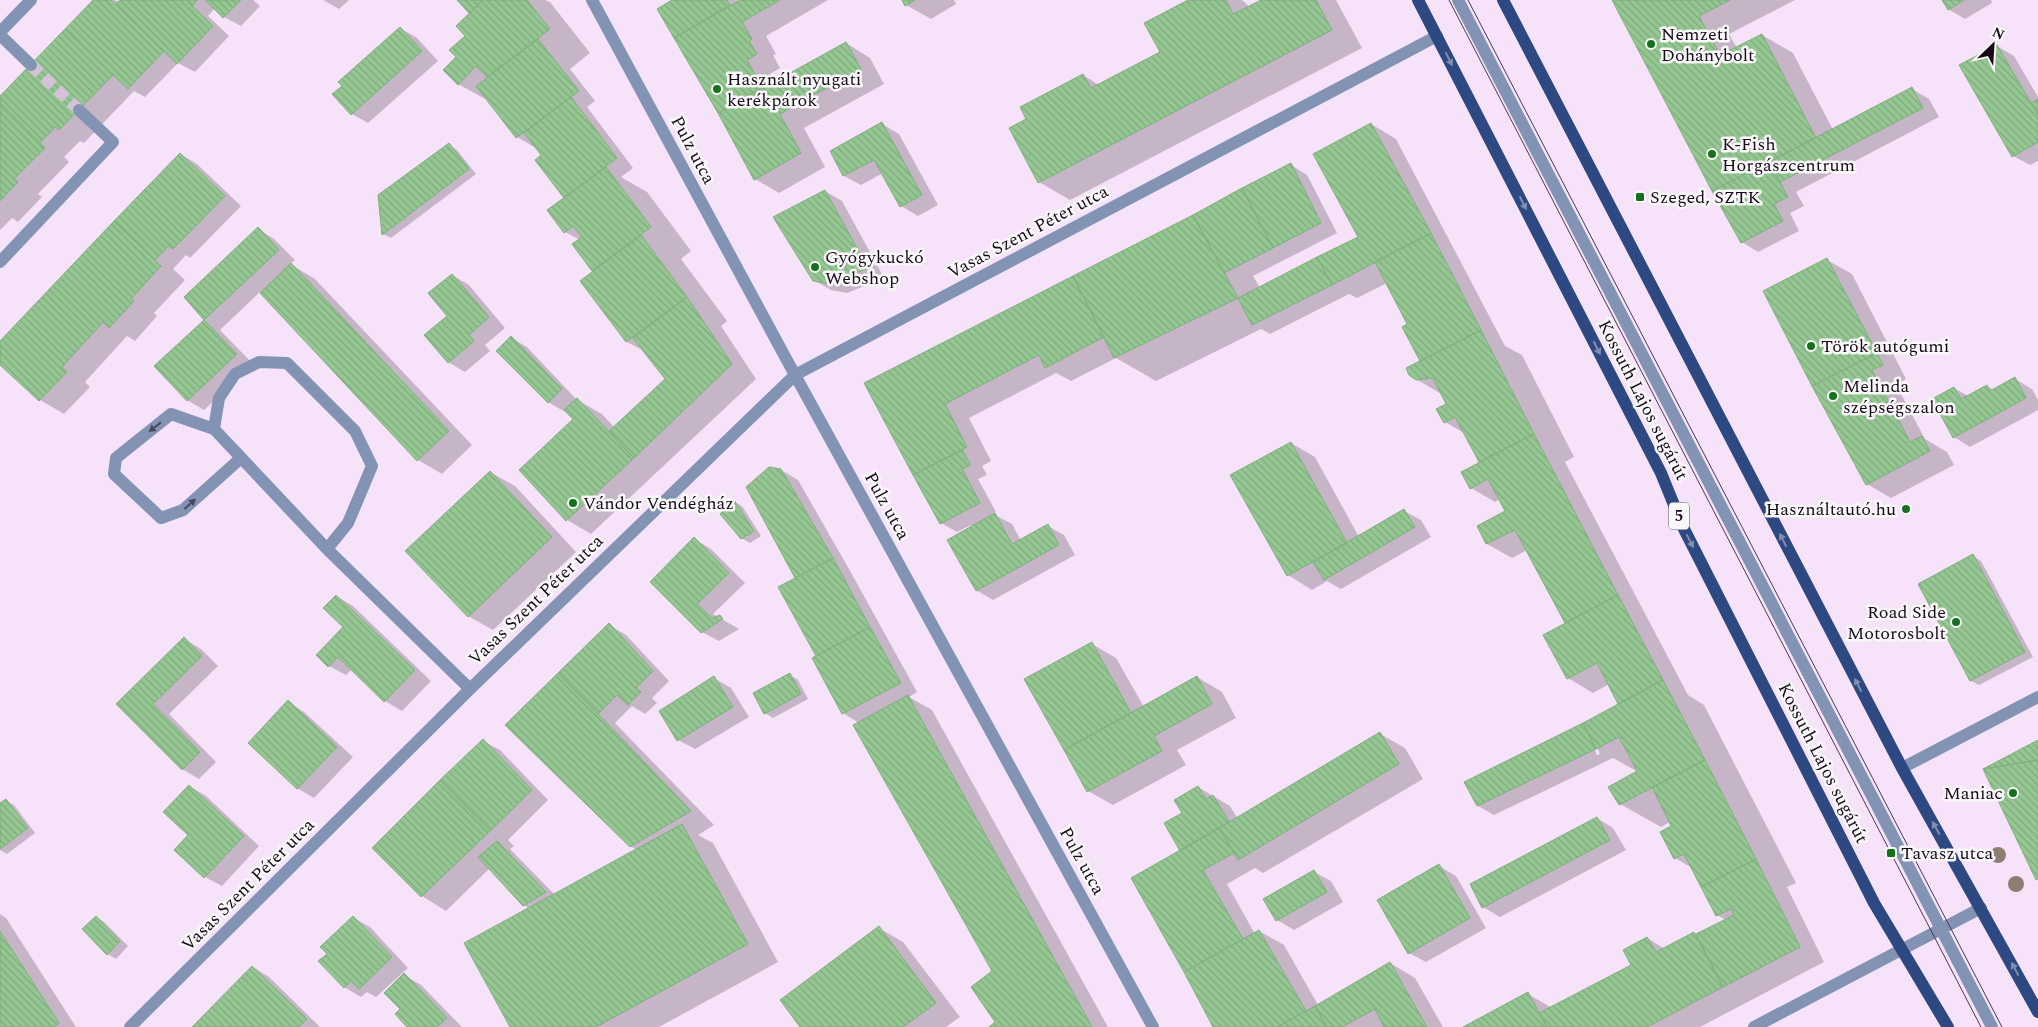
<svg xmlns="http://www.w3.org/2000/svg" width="2038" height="1027" font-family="Spectral,serif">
<defs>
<pattern id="building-back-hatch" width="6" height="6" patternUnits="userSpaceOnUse" patternTransform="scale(1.25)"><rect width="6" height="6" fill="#95c793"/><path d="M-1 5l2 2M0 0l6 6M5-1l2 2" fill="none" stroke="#80a97e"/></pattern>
</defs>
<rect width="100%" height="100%" fill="#f7e3f9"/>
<path fill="#0003" fill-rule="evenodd" d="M95,0H115L119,2L122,0H253L260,6L241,26L224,17L215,8L208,16L229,36L195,72L178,63L145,97L134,91L84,143L80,141L64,157L69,162L38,194L42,197L18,222L12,218L0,230V98L66,30L70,33Z
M323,0H349L339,9Z
M459,0H545L550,2L590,53L570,69L595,101L587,107L633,168L621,177L647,192L691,251L681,259L727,321L721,326L756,379L591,534L567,520L575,420L566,411L565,412L548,402L511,338L527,347L577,400L602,414L615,428L667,379L646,352L627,342L582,281L594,272L574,245L580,240L565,232L567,198L543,155L536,146L534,147L517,137L489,101L458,84V57L467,36L471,13Z
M675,0H737L738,2L742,0H828L766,36L776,54L773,55L780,68L770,74L775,82L846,43L870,58L884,84L804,128L825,167L779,193L755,179L675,37Z
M904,0H954L956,4L931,19L906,5Z
M1191,0H1242L1250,7L1264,0H1336L1362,48L1070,200L1039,182L1011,129L1028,120L1083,75L1099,85L1161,53Z
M1614,0H1795L1729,34L1737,48L1762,35L1793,53L1833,130L1912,89L1929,99L1939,117L1796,192L1804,206L1790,213L1799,231L1758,252L1742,242Z
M1943,0H1991L1992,3L1965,19L1948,9Z
M400,28L417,38L438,61L368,123L352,114Z
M1997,46L2014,56L2038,97V161L2030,165L2013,156Z
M882,124L899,134L938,205L918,216L901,206L883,173L861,185L844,176L831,151Z
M1371,124L1396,139L1505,346L1522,355L1574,457L1565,462L1688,695L1704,705L1796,883L1787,887L1824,962L1700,1027H1466L1528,994L1552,1008L1632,965L1647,938L1665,949L1694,933L1697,935L1726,920L1717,915L1694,869L1675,858L1672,827L1670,822L1661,827L1620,804L1638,772L1613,758L1494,815L1478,806L1621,704L1609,684L1593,693L1568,678L1566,623L1527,550L1512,558L1487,544L1479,527L1507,512L1500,499L1495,502L1471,488L1481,462L1466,434L1445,422L1448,405L1443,395L1416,379L1422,362L1409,324L1387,283L1357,298L1349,294L1270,334L1261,329L1156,381L1116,358L1071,381L1056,373L969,418L991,461L982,466L987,475L978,479L996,512L993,514L1012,524L1021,541L1048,526L1064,535L1075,555L993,600L976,590L971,525L957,532L941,523L866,384L1291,165L1307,175L1337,233L1253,276L1260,288L1359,238ZM1589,737H1592L1600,754L1597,755Z
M449,145L457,150L476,174L391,238L383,234Z
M180,154L197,164L241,206L190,258L186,255L173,269L185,280L154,313L157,316L135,341L127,336L85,382L90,387L64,414L40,400L0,363V343Z
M825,191L842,201L884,278L847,293L831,290L814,280Z
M258,229L274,239L295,260L290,264L315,279L472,445L442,474L418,460L260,292L220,330L253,364L204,410L187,400L156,366L206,320L185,297Z
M1827,260L1852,274L1906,379L1896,385L1925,439L1947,452L1954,465L1891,498L1867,484Z
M452,275L469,285L505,328L485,345L490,351L465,372L448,362Z
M2015,379L2032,389L2038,400V410L1970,447L1954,437V388L1968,396L1987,386L1994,390Z
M1291,443L1315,457L1359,537L1404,511L1421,520L1431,537L1341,589L1327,581L1312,590L1288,575Z
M781,470L798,480L849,569L917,692L909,697L932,710L1108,1027H991L997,1023L994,972L859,723L843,713L813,659L818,656L797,579L747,487Z
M490,472L515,486L576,552L493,630L468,616Z
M734,502L742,506L761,536L750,543L741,538Z
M694,539L711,549L745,583L713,614L739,629L719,641L702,632L652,582Z
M1973,556L1981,561L2033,657L1979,685L1971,681L1919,584Z
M336,596L353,606L431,681L402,711L385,701L352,669L346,675L329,666L344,627Z
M609,625L626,635L669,681L652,698L657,703L645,714L632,706L615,723L714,825L698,835L713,843L778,962L659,1027H511L530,909L524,905L490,868L446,911L422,896L374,848L483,741L500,750L548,800L508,840L514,846L510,849L555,895L637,850L630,846L507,725Z
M184,639L201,649L218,666L169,714L216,762L199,779L182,769L118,704Z
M1092,644L1116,658L1144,707L1197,677L1222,692L1236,718L1177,750L1186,765L1113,805L1088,791L1026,680Z
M790,675L798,680L808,699L773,718L765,713Z
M714,678L731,688L749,717L695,749L678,740Z
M288,702L304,712L353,757L314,798L297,788Z
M1380,734L1405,748L1423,779L1263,873L1255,868L1227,884L1255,934L1259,931L1284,945L1318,1005L1390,963L1415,978L1443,1027H1214L1181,850L1184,813L1198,787L1230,806L1237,818Z
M189,786L206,796L259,846L222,886L205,877L190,835Z
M6,801L14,805L35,833L7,854L0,850V805Z
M1597,818L1613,828L1626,850L1500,917L1483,907L1471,885Z
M1439,866L1456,876L1486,928L1426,962L1409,953Z
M1314,872L1331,881L1343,902L1294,930L1277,920Z
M0,914L6,918L76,1027H0Z
M96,917L104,922L128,946L116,959L108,954L84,929Z
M354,918L370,927L408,968L376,997L367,992L361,997L344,987L328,954Z
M879,928L903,942L960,1017L946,1027H802Z
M253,967L269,977L320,1027H194Z
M404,975L421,985L462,1027H409L402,1009Z"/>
<path fill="url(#building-back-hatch)" stroke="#7fb07d" d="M93,0H111L164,51L128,89L65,29Z
M120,0H186L213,26L177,64L116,4Z
M186,0H197L192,6Z
M205,0H241L223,18Z
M457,0H483L469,13Z
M483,0H527L550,29L487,77L476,66L458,85L443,70L456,57L449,50L465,36L456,26Z
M672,0H727L730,5L674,38L657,9Z
M740,0H780L742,22L752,39L749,41L757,54L747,60L762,87L718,113L674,38Z
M902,0H915L905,6Z
M1188,0H1226L1233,14L1261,0H1316L1332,30L1038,183L1009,128L1026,119L1020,107L1083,74L1091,88L1160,52L1144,23Z
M1612,0H1730L1699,16L1720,55L1762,34L1816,138L1712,191Z
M1942,0H1964L1948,10Z
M400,27L422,51L351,115L332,94L342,86L338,82Z
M65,29L113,75L59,130L55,127L40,143L0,103V96Z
M538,39L579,91L516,138L476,86Z
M846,42L861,69L780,114L801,153L754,180L718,113Z
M1997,45L2038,115V142L2012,157L1959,65Z
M1912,87L1923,108L1780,182L1769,162Z
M571,97L617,158L564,198L535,160L541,155L524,133Z
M2038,99V115L2031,103Z
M0,103L45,148L14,179L18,182L0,201Z
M882,122L922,195L900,207L874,160L843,176L830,151Z
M1371,123L1431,233L1332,285L1317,257L1358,237L1313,154Z
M449,143L469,169L382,235L378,195Z
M180,153L225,196L173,249L169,246L155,260L114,221Z
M1769,162L1788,197L1774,204L1783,221L1741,243L1712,191Z
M1291,163L1321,223L1273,248L1242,188Z
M606,167L651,227L592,271L572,244L582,237L573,226L564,233L547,210Z
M1242,188L1273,248L1224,273L1193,215Z
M825,190L868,268L830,284L813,281L773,217Z
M1193,215L1238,298L1114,358L1073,276Z
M114,221L161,266L131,299L134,301L109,328L103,322L62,367L67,372L39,401L0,365V341Z
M258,227L279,250L204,320L184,297Z
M1431,233L1481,330L1420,361L1402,327L1407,324L1375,262Z
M641,235L687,297L626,342L580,281Z
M1317,257L1332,285L1252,325L1238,298Z
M1827,258L1877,353L1812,386L1763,291Z
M291,263L449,431L417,461L260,293Z
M452,274L489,317L469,335L474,341L448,363L424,335L447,316L428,293Z
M1073,276L1104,337L1045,368L1039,355L945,404L967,447L913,475L864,383Z
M687,297L732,364L634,458L609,431L665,379L633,338Z
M204,320L237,354L187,401L154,366Z
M1481,330L1534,434L1479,462L1455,417L1444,423L1436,409L1446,404L1433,378L1416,380L1409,375L1406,368Z
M511,336L562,389L548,403L496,351Z
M1877,353L1883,365L1872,370L1910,442L1922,436L1930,451L1866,485L1812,386Z
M2015,377L2026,398L1953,438L1932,399L1954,387L1961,399L1987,385L1990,391Z
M577,398L634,458L566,521L519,470L573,419L564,410Z
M1534,434L1618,595L1565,623L1515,530L1486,544L1477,526L1505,511L1488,479L1470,489L1461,472Z
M1291,442L1347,543L1287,576L1230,475Z
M962,450L971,465L962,469L980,503L940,524L913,475Z
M769,467L781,469L833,558L795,578L746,487Z
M490,471L552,537L468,617L405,551Z
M734,500L754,531L741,539L720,514Z
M1404,509L1415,527L1324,580L1313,562Z
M995,513L1012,544L1048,524L1059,545L976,591L947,540Z
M694,537L729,573L697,604L712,618L720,615L723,619L701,633L650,582Z
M1973,554L2025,652L1970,681L1918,584Z
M833,558L870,627L816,656L778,587Z
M336,595L415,670L384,702L338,657L328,667L316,655L343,627L323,608Z
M1618,595L1663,680L1618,704L1597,663L1567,679L1543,635Z
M609,623L653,671L636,688L641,692L628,705L617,695L598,714L558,673Z
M870,627L901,683L842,714L812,658Z
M184,637L202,656L153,704L200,752L182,770L116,704Z
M1092,642L1131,713L1064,750L1024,679Z
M558,673L598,714L691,811L630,847L505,725Z
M790,673L801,694L764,714L753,693Z
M714,676L733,707L677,741L659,711Z
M1197,676L1212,704L1154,736L1162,751L1087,792L1064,750Z
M1663,680L1705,760L1619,805L1608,787L1637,771L1619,737L1596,749L1583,723Z
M908,695L1092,1027H989L995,1022L971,987L992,971L853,725Z
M288,700L337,747L297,789L248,743Z
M1583,723L1596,749L1477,806L1464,782Z
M1380,732L1399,764L1238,860L1219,828Z
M483,739L532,790L490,831L440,780Z
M2038,740V760L1983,769Z
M1705,760L1756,859L1701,887L1684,854L1674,859L1660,832L1671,826L1652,787Z
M2038,760V879L2036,880L1983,769Z
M440,780L490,831L421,897L372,848Z
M189,785L244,836L204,878L174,850L188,835L163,812Z
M1198,786L1206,799L1213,795L1229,822L1180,851L1164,823L1182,813L1174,800Z
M6,799L28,828L0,849V803Z
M1597,817L1610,840L1482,908L1470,884Z
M682,824L748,944L596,1027H510L464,943Z
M1219,828L1234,853L1203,870L1243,939L1184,972L1131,878Z
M497,841L546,892L523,906L478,857Z
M1756,859L1800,947L1723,987L1696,934L1734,915L1731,909L1716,916L1701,887Z
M1439,864L1470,918L1408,954L1377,900Z
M1314,870L1327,892L1276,921L1263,899Z
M96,916L120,941L107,955L82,929Z
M353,916L392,957L359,989L351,981L344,988L318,961L327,954L320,947Z
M879,926L936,1003L903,1027H800L780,1000Z
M1259,930L1306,1011L1277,1027H1213L1184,972Z
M0,931L59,1023L54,1027H0Z
M1694,932L1723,987L1647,1027H1547L1539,1013L1631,965L1623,950L1647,937L1656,952Z
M1390,962L1427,1027H1384L1375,1009L1342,1027H1327L1315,1006Z
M252,966L307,1019L299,1027H192Z
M404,973L447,1018L437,1027H407L395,1014L400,1009L384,993Z
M1528,992L1547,1027H1463Z
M1315,1006L1327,1027H1277L1306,1011Z"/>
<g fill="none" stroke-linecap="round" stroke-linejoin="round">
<path stroke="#d6c2d8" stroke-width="12" stroke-dasharray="12 6" stroke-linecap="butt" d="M31,65L79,110"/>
<path stroke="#8293b4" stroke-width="12" d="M592,0L795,375L1153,1027
M1458,0L1992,1027
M0,32L31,0
M0,35L31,65
M0,262L113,142L79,110
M214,429L171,414L116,458L114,474L161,518L183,510L241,458
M327,549L214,429L219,398L235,374L259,362L287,363L355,431L372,466L348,523L327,549L470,689
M1902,768L2038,697
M130,1027L470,689L795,375L1437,36
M1754,1027L1981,908"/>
<path stroke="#2e4882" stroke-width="12" d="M1418,0L1661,473L1683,527L1874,903L1948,1027
M1503,0L1902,768L2038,1012"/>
<path stroke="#4a394c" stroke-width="1" d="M1449,0L1981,1027
M1468,0L2002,1027"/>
</g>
<g fill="#907d71">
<circle cx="1998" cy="855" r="8"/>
<circle cx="2016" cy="884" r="8"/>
</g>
<defs><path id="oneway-solid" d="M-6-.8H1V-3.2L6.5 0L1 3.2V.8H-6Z" transform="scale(1.25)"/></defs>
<g fill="#7f8eb1">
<use href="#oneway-solid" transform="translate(1449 59) rotate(63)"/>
<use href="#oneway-solid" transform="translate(1523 203) rotate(63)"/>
<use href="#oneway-solid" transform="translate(1597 348) rotate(63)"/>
<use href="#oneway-solid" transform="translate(1783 540) rotate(-117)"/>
<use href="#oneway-solid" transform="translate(1690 541) rotate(63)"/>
<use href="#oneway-solid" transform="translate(1858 685) rotate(-117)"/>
<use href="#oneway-solid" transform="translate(1936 828) rotate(-120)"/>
<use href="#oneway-solid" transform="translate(2015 969) rotate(-118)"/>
</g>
<g fill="#48475f">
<use href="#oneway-solid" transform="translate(155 427) rotate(142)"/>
<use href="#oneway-solid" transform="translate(190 504) rotate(-42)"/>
</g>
<g fill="#16711d" stroke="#f8f8f8" stroke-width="2">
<circle cx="1651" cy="44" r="5"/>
<circle cx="717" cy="89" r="5"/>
<circle cx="1712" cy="154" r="5"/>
<rect x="1635" y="192" width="10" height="10" rx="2.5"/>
<circle cx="815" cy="267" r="5"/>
<circle cx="1811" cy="346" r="5"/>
<circle cx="1833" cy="396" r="5"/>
<circle cx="573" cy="503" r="5"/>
<circle cx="1906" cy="509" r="5"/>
<circle cx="1956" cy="622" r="5"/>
<circle cx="2013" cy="793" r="5"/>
<rect x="1886" y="848" width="10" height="10" rx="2.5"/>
</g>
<g text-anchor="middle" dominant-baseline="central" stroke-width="5" stroke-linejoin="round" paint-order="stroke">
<rect fill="#f8f8f8" stroke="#5c505d" stroke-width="1" x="1669" y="502.5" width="20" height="27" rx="4"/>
<g font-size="16" font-weight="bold" fill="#19081a">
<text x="1679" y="516">5</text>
</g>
<g font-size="18" fill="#19081a" stroke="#f8f8f8" text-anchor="start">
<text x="1661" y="34">Nemzeti<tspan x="1661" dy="21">Dohánybolt</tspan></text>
<text x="727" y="79">Használt nyugati<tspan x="727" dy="21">kerékpárok</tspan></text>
<text x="1722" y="144">K-Fish<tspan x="1722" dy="21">Horgászcentrum</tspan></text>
<text x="1650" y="197">Szeged, SZTK</text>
<text x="825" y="257">Gyógykuckó<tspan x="825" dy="21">Webshop</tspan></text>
<text x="1821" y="346">Török autógumi</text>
<text x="1843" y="386">Melinda<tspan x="1843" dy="21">szépségszalon</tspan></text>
<text x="583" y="503">Vándor Vendégház</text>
<text x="1896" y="509" text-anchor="end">Használtautó.hu</text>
<text x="1946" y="612" text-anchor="end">Road Side<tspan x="1946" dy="21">Motorosbolt</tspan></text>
<text x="2003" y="793" text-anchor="end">Maniac</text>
<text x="1901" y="853">Tavasz utca</text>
</g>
<g font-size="18" fill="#19081a" stroke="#f8f8f8">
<text transform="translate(693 150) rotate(62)">Pulz utca</text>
<text transform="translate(1028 232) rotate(-28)">Vasas Szent Péter utca</text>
<text transform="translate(1643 400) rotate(63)">Kossuth Lajos sugárút</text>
<text transform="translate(887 506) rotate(61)">Pulz utca</text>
<text transform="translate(536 600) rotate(-44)">Vasas Szent Péter utca</text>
<text transform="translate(1823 763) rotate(63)">Kossuth Lajos sugárút</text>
<text transform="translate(1082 861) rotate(61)">Pulz utca</text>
<text transform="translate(248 885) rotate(-45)">Vasas Szent Péter utca</text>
</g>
</g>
<g transform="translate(1993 45) rotate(25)" stroke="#f8f8f8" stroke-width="4" paint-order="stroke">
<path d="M0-4L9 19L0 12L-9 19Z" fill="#19081a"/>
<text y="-8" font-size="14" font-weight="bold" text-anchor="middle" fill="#19081a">N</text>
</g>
</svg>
